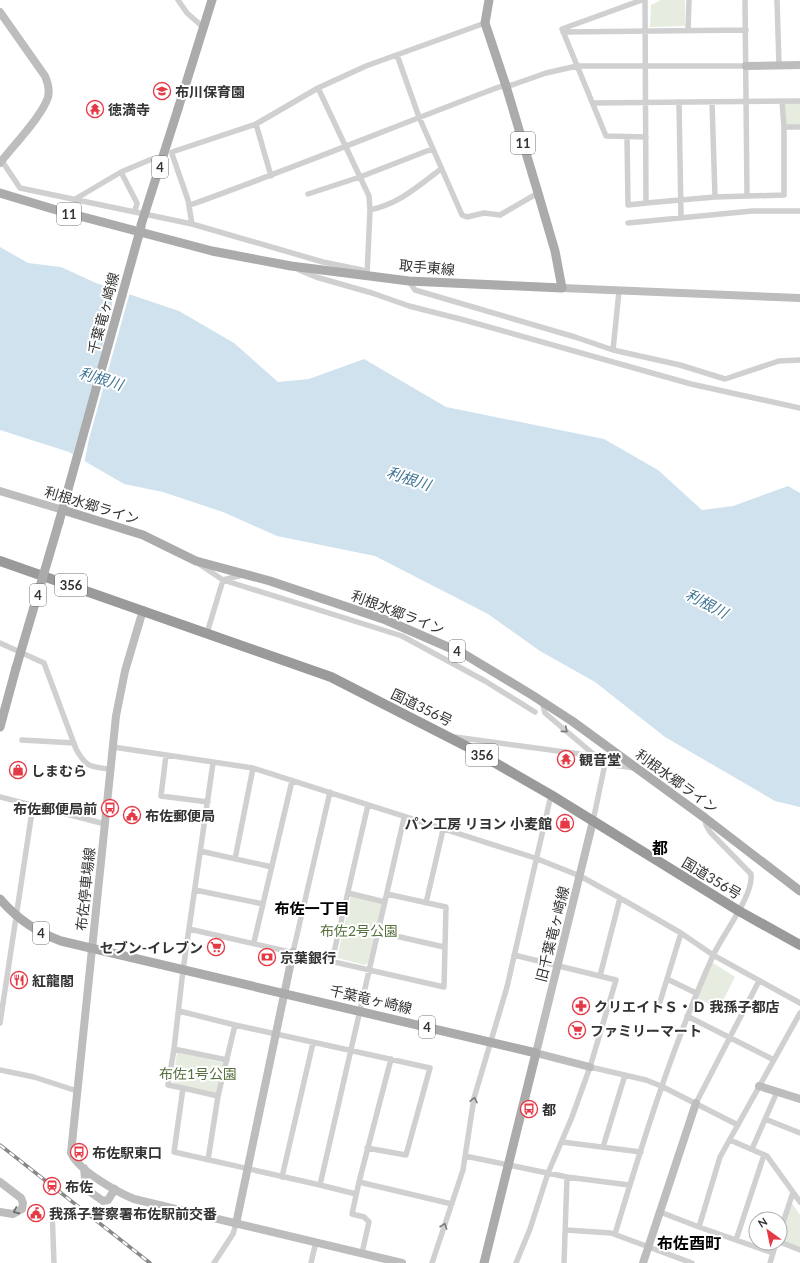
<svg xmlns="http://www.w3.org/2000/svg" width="800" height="1263" font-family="Lato,'Noto Sans JP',sans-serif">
<rect width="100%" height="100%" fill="#fff"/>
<path fill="#e6ecdf" d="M661,0H685V26L650,27L651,5Z
M784,103H800V125H785Z
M351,895L382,903L368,963L365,965L337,958Z
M713,963L735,977L719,1008L696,998Z
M177,1052L224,1063L216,1093L173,1083Z
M791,1202L800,1215V1249L780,1241Z"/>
<path fill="#cfe2ee" d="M0,247L28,263L61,267L96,283L179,311L234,343L278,382L309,379L364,359L446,407L604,439L658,470L702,510L733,506L788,486L800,493V807L775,801L665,737L595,682L540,651L488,614L375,556L277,536L223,512L163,492L124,484L69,452L0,430Z"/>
<path fill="#fff" d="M116,287L130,292L89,439L84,464L72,457L98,367Z"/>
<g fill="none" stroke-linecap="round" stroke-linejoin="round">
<path stroke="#d0d0d0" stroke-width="5.5" d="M178,0L187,13L203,27
M642,0L562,29L606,136L646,137
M645,0L646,203L715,197L784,195V127H800
M745,0L747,195
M777,0L779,65
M688,30L689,0
M563,32L746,30
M397,55L419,117L462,215L467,217L484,213L500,215L538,193
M318,88L369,196L370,210L367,275
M782,101L784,127
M679,102L681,216
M712,102L715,197
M593,103L800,101
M256,124L271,176
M627,137L628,205L646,203
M2,161L20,188L192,224L323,262L362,270L366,275
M121,172L137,203L135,211
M308,194L360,177L432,149
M77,198L121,172L152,159
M190,205C294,168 395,126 499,87L512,85L546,73L577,66H746
M370,210C400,203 417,187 441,169
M628,223L752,211H800
M192,224L188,200L172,154V152L256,124L318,88L366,66L485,23
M299,270L316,277L372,293L409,306L464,320L691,384L800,408
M409,281L415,290L575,337L613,350L680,365L725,379L779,361L800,360
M613,350L619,291
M199,564L223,580L402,636L485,681L535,712
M223,580L242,575
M207,633L223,580
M0,643L44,663L76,749C86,767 90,767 110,769
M542,701L545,713L605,764L635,768
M455,737L595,756
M22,740L74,743
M113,747L253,768L535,858L580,876L620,898L681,933L713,955L800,1003
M166,755L161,796L208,802
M213,763L183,970L174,1049L168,1085L183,1088L174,1152L320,1185L404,818
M0,797L105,824
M593,821L605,764
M200,851L272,867
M235,859L253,768
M195,890L263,904
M348,893L385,902
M426,903L443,830
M189,929L444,987L446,907L387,894
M378,932L444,947
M254,942L292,781
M293,952L330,792
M514,955L616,980L590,1067L572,1117L548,1173L530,1229L516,1263
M332,961L368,805
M600,976L620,898
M667,979L696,993
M660,1002L681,933
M179,1011L235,1025L218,1096L183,1088
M687,1016L774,1060
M0,1023L33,805
M235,1025L430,1068L406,1155L367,1148
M174,1049L227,1060
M590,1067L646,1080L661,1086L738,1125
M0,1070L34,1077L77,1091
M696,1103L759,981
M765,1119L800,1133
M730,1140L767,1156L793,1192
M562,1142L641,1152
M603,1147L625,1075
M752,1149L777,1092
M465,1156L567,1177L564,1263
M208,1160L218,1096
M282,1177L313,1043
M567,1177L629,1185
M359,1182L391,1059
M320,1185L356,1194
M52,1209L54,1263
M660,1212L699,1227L720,1157L800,1013
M699,1227L773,1253
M566,1230L611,1233L692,1263
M780,1232L793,1192L800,1202
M615,1234C643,1141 672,1047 712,958C721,936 754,896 751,874L710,832L706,825L705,818
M736,1240L764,1155
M780,1242L800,1250
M362,1253L369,1222L364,1217L352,1214L359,1182L452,1204
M214,1263L233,1234L236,1224
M311,1263L316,1242
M432,1263L463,1170L474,1098L507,987L551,795
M770,1263L776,1243"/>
<path stroke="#bdbdbd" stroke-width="8" d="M0,12L45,76C48,83 50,89 48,97C43,115 12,147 0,163
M746,66L800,65
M562,288L800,298
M0,491L63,510
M143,610L125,671L116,716L71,1153C79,1171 117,1192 134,1199L402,1263
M590,1067L536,1053L593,821
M759,1086L800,1099
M84,1168L86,1189L103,1201L108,1200L115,1189
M0,1182L21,1198L23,1203L22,1209L13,1214L0,1212
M236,1224L293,952
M643,1263L696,1103"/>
<path stroke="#ababab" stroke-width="9" d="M178,109L212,0
M0,193L53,209L212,251L291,266L409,281L562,288L555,251L538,193L506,86L485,23L489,0
M63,510L143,535L196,561L270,581L386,620L464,654L532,695L572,721L705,818L800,891
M59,522L141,227
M0,727L16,668
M0,899C17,919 36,932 61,941L536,1053L484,1263"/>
<path stroke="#9a9a9a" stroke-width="10" d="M0,561L331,677L466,746L551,795L739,911L800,945"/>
<g stroke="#888" stroke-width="3.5">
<path id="rail" d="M0,1145L150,1263"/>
</g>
<use href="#rail" stroke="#fff" stroke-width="2" stroke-dasharray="6" stroke-linecap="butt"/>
<path stroke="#ababab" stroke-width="9" d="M141,225L178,109
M16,668L59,522"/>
</g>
<defs><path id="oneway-chevron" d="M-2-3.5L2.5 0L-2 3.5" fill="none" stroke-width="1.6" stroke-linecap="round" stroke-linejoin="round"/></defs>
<g stroke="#7a7a7a">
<use href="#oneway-chevron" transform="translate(565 730) rotate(40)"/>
<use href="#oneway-chevron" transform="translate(474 1100) rotate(-78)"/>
<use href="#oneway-chevron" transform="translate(444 1226) rotate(-71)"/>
</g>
<use stroke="#6a6a6a" href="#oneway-chevron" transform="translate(16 1211) rotate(156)"/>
<defs>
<g id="school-ring" transform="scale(0.9)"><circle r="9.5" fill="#fff" stroke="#e63946" stroke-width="1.5"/><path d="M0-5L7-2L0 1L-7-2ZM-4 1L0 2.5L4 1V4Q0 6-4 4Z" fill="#e63946"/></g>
<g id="temple-ring" transform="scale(0.9)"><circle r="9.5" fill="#fff" stroke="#e63946" stroke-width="1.5"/><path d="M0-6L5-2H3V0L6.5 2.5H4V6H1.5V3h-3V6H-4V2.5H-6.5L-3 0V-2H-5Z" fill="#e63946"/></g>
<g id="shop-ring" transform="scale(0.9)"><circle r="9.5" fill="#fff" stroke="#e63946" stroke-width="1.5"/><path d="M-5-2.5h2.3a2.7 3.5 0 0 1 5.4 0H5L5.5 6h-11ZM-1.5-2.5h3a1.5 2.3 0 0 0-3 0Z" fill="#e63946"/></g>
<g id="bus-ring" transform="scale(0.9)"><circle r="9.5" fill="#fff" stroke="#e63946" stroke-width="1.5"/><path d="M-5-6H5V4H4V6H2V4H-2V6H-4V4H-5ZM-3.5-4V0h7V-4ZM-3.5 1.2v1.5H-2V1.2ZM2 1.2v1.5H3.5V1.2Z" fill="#e63946"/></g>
<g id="civic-ring" transform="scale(0.9)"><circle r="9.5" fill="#fff" stroke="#e63946" stroke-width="1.5"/><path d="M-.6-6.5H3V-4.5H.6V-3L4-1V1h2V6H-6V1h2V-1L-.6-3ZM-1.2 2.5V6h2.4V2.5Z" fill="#e63946"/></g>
<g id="supermarket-ring" transform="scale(0.9)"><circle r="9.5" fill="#fff" stroke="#e63946" stroke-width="1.5"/><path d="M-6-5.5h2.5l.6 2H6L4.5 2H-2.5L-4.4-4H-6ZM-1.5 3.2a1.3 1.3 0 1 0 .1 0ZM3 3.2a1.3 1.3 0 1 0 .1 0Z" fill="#e63946"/></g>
<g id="bank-ring" transform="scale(0.9)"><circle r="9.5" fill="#fff" stroke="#e63946" stroke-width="1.5"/><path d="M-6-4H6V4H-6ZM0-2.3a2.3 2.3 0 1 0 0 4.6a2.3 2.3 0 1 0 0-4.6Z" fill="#e63946"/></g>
<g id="restaurant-ring" transform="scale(0.9)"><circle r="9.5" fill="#fff" stroke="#e63946" stroke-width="1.5"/><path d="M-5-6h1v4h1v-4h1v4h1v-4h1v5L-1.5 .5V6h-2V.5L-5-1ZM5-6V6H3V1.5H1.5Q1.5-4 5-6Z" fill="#e63946"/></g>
<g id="pharmacy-ring" transform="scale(0.9)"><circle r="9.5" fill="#fff" stroke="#e63946" stroke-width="1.5"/><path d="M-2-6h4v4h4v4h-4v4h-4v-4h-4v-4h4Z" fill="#e63946"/></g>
<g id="station-ring" transform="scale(0.9)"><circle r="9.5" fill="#fff" stroke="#e63946" stroke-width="1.5"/><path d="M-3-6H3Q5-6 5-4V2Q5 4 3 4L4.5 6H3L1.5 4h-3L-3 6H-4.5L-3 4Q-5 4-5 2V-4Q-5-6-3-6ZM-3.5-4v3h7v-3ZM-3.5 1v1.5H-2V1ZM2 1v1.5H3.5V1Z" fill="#e63946"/></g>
</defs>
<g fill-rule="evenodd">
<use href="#school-ring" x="162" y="91"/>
<use href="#temple-ring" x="95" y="109"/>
<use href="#temple-ring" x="566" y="759"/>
<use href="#shop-ring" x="18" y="770"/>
<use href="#bus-ring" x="110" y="808"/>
<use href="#civic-ring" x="132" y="815"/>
<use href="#shop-ring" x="565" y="823"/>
<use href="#supermarket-ring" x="216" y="947"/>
<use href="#bank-ring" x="267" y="957"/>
<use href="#restaurant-ring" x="19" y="980"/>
<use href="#pharmacy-ring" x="581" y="1006"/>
<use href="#supermarket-ring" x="577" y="1030"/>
<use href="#bus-ring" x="529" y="1109"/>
<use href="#bus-ring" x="79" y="1152"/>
<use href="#station-ring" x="52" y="1186"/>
<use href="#civic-ring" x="36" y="1213"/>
</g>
<g text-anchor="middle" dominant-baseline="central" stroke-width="4" stroke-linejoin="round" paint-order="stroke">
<g fill="#fff" stroke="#707070" stroke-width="1">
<rect x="511" y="132" width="24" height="22" rx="3"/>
<rect x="152" y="156" width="16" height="22" rx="3"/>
<rect x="57" y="203" width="24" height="22" rx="3"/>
<rect x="55" y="574" width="32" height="22" rx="3"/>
<rect x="30" y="584" width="16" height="22" rx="3"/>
<rect x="449" y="640" width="16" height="22" rx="3"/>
<rect x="466" y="744" width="32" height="22" rx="3"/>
<rect x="33" y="922" width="16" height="22" rx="3"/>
<rect x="419" y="1016" width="16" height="22" rx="3"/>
</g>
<g font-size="13" font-weight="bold" fill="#333">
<text x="523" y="143">11</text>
<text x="160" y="167">4</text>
<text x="69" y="214">11</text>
<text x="71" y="585">356</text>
<text x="38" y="595">4</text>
<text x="457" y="651">4</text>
<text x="482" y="755">356</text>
<text x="41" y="933">4</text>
<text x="427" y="1027">4</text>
</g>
<g font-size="14" font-weight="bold" fill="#333" stroke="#fff" text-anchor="start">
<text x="175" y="91">布川保育園</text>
<text x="108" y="109">徳満寺</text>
<text x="579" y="759">観音堂</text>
<text x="31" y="770">しまむら</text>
<text x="97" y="808" text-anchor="end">布佐郵便局前</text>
<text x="145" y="815">布佐郵便局</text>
<text x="552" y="823" text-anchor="end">パン工房 リヨン 小麦館</text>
<text x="203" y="947" text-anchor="end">セブン-イレブン</text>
<text x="280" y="957">京葉銀行</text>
<text x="32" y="980">紅龍閣</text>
<text x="594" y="1006">クリエイトＳ・Ｄ 我孫子都店</text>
<text x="590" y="1030">ファミリーマート</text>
<text x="542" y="1109">都</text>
<text x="92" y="1152">布佐駅東口</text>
<text x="65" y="1186">布佐</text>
<text x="49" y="1213">我孫子警察署布佐駅前交番</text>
</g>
<g font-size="14" fill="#333" stroke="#fff">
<text transform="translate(427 267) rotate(5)">取手東線</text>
<text transform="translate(103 313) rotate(-75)">千葉竜ヶ崎線</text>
<text transform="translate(92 505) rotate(17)">利根水郷ライン</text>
<text transform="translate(398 612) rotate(21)">利根水郷ライン</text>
<text transform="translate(422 707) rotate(26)">国道356号</text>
<text transform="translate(677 781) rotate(36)">利根水郷ライン</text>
<text transform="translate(712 878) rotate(31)">国道356号</text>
<text transform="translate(85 889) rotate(-84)">布佐停車場線</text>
<text transform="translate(552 934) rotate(-76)">旧千葉竜ヶ崎線</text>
<text transform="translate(371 999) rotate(13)">千葉竜ヶ崎線</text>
</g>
<g font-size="14" fill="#56703f" stroke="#fff">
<text x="359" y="930">布佐2号公園</text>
<text x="198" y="1073">布佐1号公園</text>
</g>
<g font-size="15" font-style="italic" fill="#3f7597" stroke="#fff">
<text transform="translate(101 378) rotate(17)">利根川</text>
<text transform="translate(409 478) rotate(18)">利根川</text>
<text transform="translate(707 603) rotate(28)">利根川</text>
</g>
<g font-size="15" font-weight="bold" fill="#000" stroke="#fff">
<text x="312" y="908">布佐一丁目</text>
</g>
<g font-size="16" font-weight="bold" fill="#000" stroke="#fff">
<text x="660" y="847">都</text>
<text x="689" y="1242">布佐酉町</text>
</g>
</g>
<g transform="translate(768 1231) rotate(327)"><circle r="19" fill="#ffffff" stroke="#adadad"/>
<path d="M0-3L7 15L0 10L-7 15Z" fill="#e63946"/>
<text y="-6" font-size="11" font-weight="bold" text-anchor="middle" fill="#333333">N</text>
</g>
</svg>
